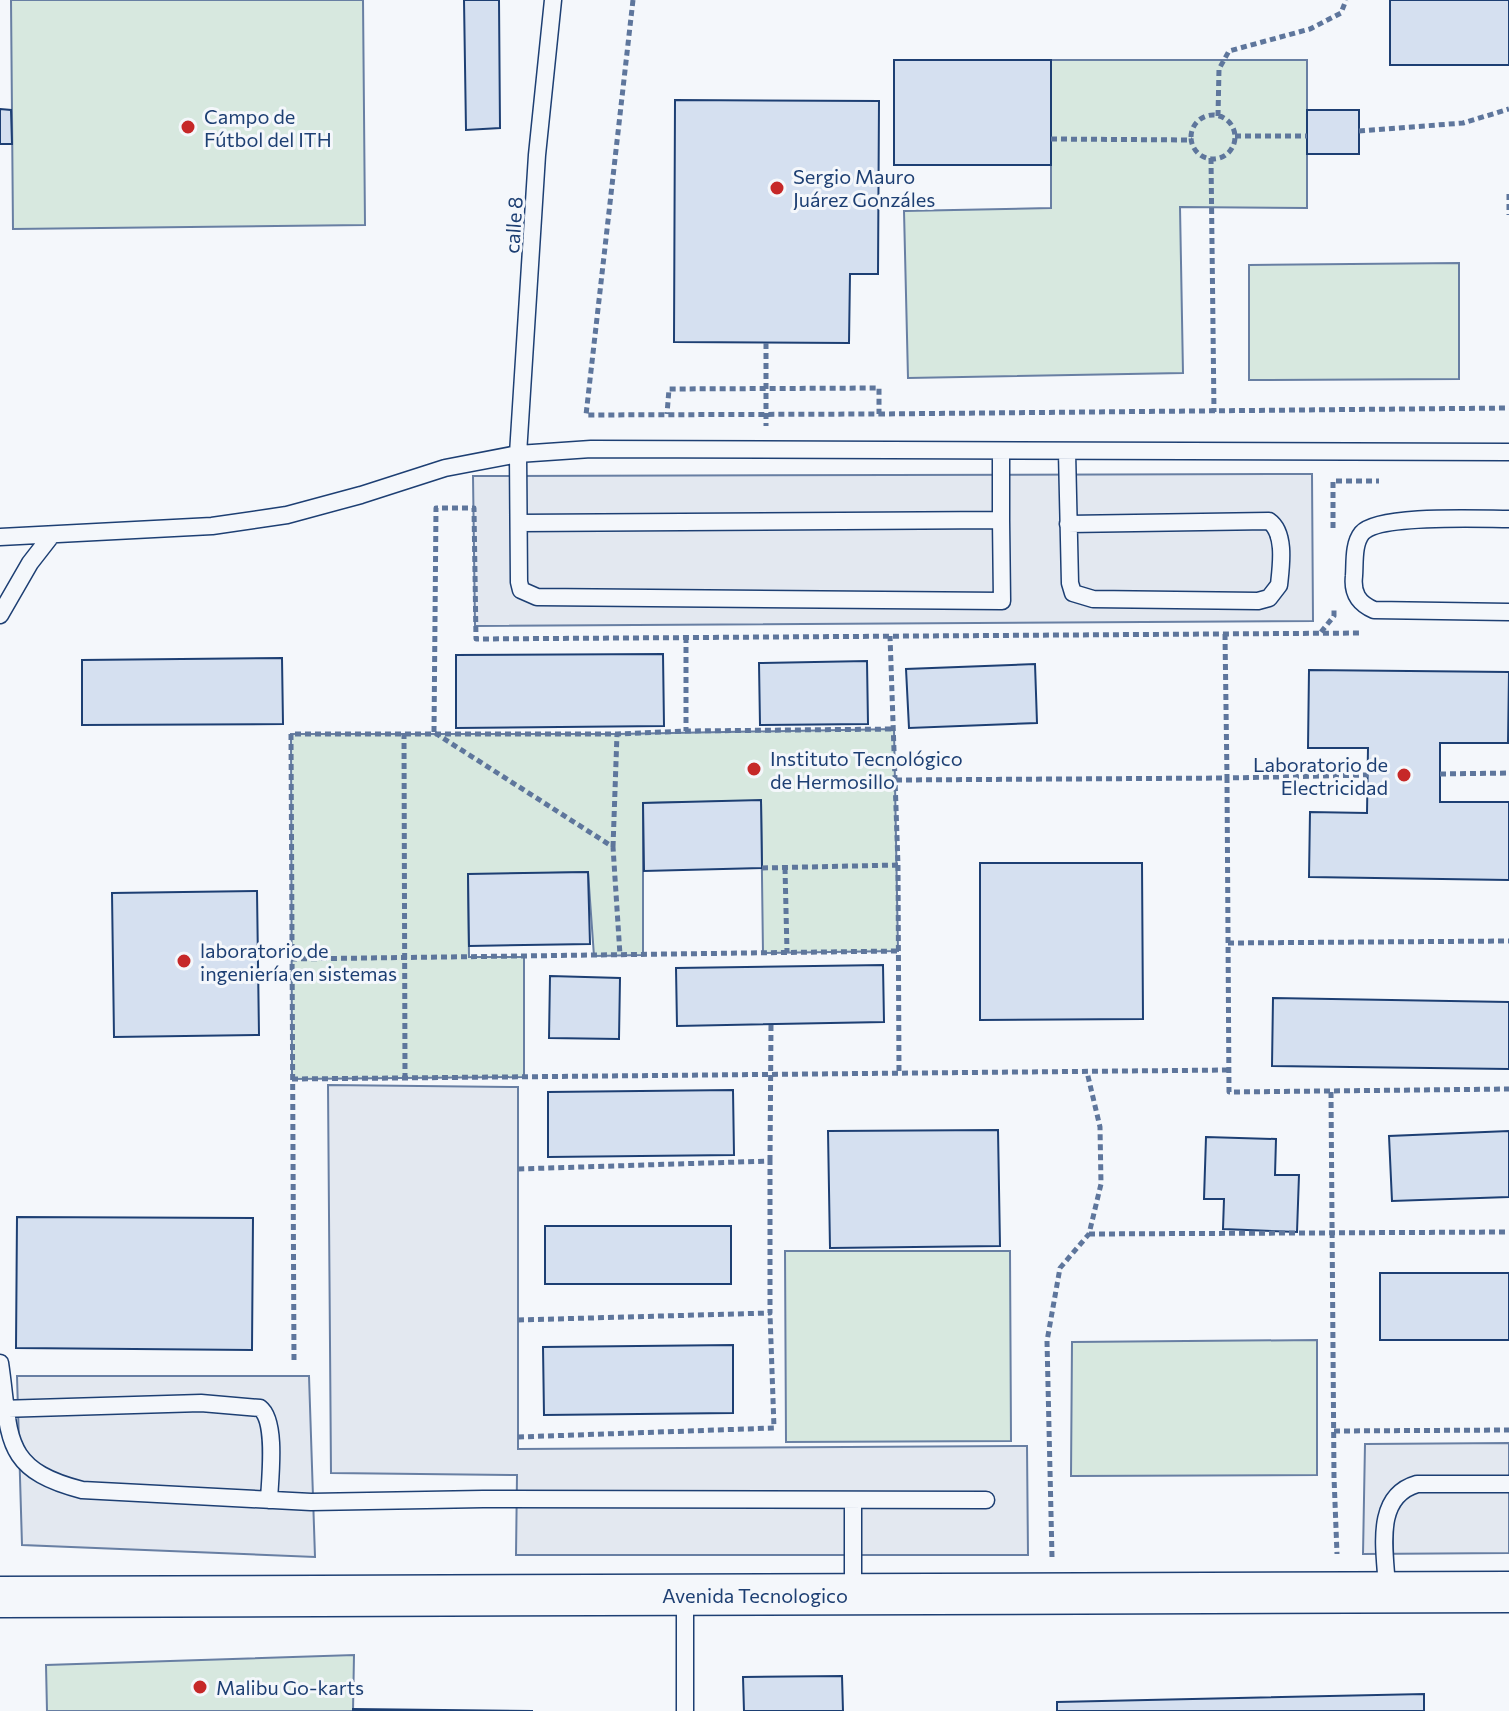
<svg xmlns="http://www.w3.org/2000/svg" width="1509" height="1711" font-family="Commissioner,sans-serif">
<rect width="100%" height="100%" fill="#f4f7fb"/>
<path fill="#d7e8df" stroke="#687fa3" stroke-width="2" d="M11,0H363L365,225L13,229Z
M1051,60H1307V208L1180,207L1183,373L908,378L904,211L1051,208Z
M1459,263V379L1249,380V265Z
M894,729L898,951L763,953L761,801L643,803V955L594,956L588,872L468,875L469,957H524V1077L292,1079L291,734H617Z
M785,1251H1010L1011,1441L786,1442Z
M1317,1340V1475L1071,1476L1072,1342Z
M354,1655L353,1711H47L46,1665Z"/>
<path fill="#e3e8f0" stroke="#687fa3" stroke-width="2" d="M1312,474L1313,621L475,626L473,476Z
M328,1085L518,1087V1449L1027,1446L1028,1555H516L517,1475L331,1473Z
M17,1376H309L315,1557L22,1545Z
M1509,1443V1553L1363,1554L1365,1444Z"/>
<path fill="#d5e0f0" stroke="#1d3f73" stroke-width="2" d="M464,0H499L500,128L466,130Z
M1390,0H1509V65H1390Z
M894,60H1051V165H894Z
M675,100L879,101L878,274H850L849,343L674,342Z
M0,109L11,110L12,144H0Z
M1307,110H1359V154H1307Z
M663,654L664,726L456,728V655Z
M282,658L283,724L82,725V660Z
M867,661L868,724L760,725L759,663Z
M1035,664L1037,723L909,728L906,669Z
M1309,670L1509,672L1508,743H1440V802H1509V880L1309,877L1310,812L1367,813L1368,748H1308Z
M761,800L762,868L644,871L643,803Z
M980,863H1142L1143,1019L980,1020Z
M588,872L590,944L469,946L468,874Z
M257,891L259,1035L114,1037L112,893Z
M883,965L884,1022L677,1026L676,968Z
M550,976L620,978L619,1039L549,1038Z
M1273,998L1509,1002V1069L1272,1066Z
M733,1090L734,1155L548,1157V1092Z
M998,1130L1000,1246L830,1248L828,1131Z
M1509,1131V1197L1392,1201L1389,1136Z
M1206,1137L1276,1139L1275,1175H1299L1297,1232L1223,1229L1224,1199H1204Z
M17,1217L253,1218L252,1350L16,1348Z
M545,1226H731V1284H545Z
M1380,1273H1509V1340H1380Z
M733,1345V1413L544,1415L543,1347Z
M842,1676L843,1711H744L743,1677Z
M1424,1694V1711H1057V1702Z
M353,1709L533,1711H353Z"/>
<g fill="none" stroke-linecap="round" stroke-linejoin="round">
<g stroke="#1d3f73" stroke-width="19">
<path id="service" d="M1001,452V520
M1067,452L1070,583L1073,593L1093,599L1258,601L1269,598L1279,585C1281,566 1286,533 1269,521L1068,524
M1509,519C1480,519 1379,514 1362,533C1353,544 1355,563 1354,576C1352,593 1358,603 1374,610L1509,612
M519,523L1001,520L1002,601L537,597L521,590L519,582L518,454L537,155L553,0
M0,537L212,526L287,515L361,495L445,468L518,454L591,449L1509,452
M0,615L30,563L51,536
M0,1363C11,1436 0,1469 82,1490L311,1502L483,1499L986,1500
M0,1409L201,1403L260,1408C277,1421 270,1478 269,1500
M853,1501V1594
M1387,1590C1386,1554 1372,1497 1417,1484H1509
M685,1596V1711"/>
</g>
<g stroke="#1d3f73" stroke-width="43">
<path id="tertiary" d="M0,1597L1509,1592"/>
</g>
<path stroke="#5e769c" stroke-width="5" stroke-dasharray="6 4" stroke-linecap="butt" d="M633,0L586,415L879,414V388L669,389L667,414
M1191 137a22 22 0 1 1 44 0a22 22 0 1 1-44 0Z
M1218,116L1219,69L1229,51L1310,29L1341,13L1346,0
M1359,131L1463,123L1509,109
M1235,136H1307
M1051,139L1192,140
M1211,158L1214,412
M1509,194V215
M766,343V426
M879,414L1509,408
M1333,528V481H1379
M1321,632L1334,616V610
M1225,634L1227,778L1368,775
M686,637V731
M434,732L436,508H474L476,639L1362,633
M404,733L405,1078
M435,733L613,847L620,955
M1440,774L1509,773
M896,780L1227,778L1229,1092L1509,1089
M613,847L617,734
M898,865L899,1073
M762,868L898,865L890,636
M785,868L787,952
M1228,943L1509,941
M291,959L898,951
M292,1079L1229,1070
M1331,1092L1334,1477L1337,1554
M770,1161L771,1024
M1089,1234L1509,1232
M518,1320L770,1313V1161L518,1169
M294,1360L291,734H617L686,731L894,729
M1334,1431L1509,1430
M518,1437L774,1428L770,1314
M1052,1557L1047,1341L1060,1268L1089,1234L1101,1184L1100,1127L1087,1072"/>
<use href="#service" stroke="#f4f7fb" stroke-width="16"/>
<use href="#tertiary" stroke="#f4f7fb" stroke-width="40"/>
</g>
<g fill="#c62828" stroke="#f4f7fb" stroke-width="3">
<circle cx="188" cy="127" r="8"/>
<circle cx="777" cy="188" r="8"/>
<circle cx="754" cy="769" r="8"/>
<circle cx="1404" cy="775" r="8"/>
<circle cx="184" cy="961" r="8"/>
<circle cx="200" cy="1687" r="8"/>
</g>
<g text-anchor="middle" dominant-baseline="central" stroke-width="6" stroke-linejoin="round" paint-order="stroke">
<g font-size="20" fill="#1d3f73" stroke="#f4f7fb" text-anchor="start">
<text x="204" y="116">Campo de<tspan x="204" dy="23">Fútbol del ITH</tspan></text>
<text x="793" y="176">Sergio Mauro<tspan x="793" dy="23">Juárez Gonzáles</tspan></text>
<text x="770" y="758">Instituto Tecnológico<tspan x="770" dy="23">de Hermosillo</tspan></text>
<text x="1388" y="764" text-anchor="end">Laboratorio de<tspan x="1388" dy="23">Electricidad</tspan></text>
<text x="200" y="950">laboratorio de<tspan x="200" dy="23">ingeniería en sistemas</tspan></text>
<text x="216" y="1687">Malibu Go-karts</text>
</g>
<g font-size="20" fill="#1d3f73" stroke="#f4f7fb">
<text transform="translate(513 225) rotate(-86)">calle 8</text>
<text x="755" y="1595">Avenida Tecnologico</text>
</g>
</g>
</svg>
